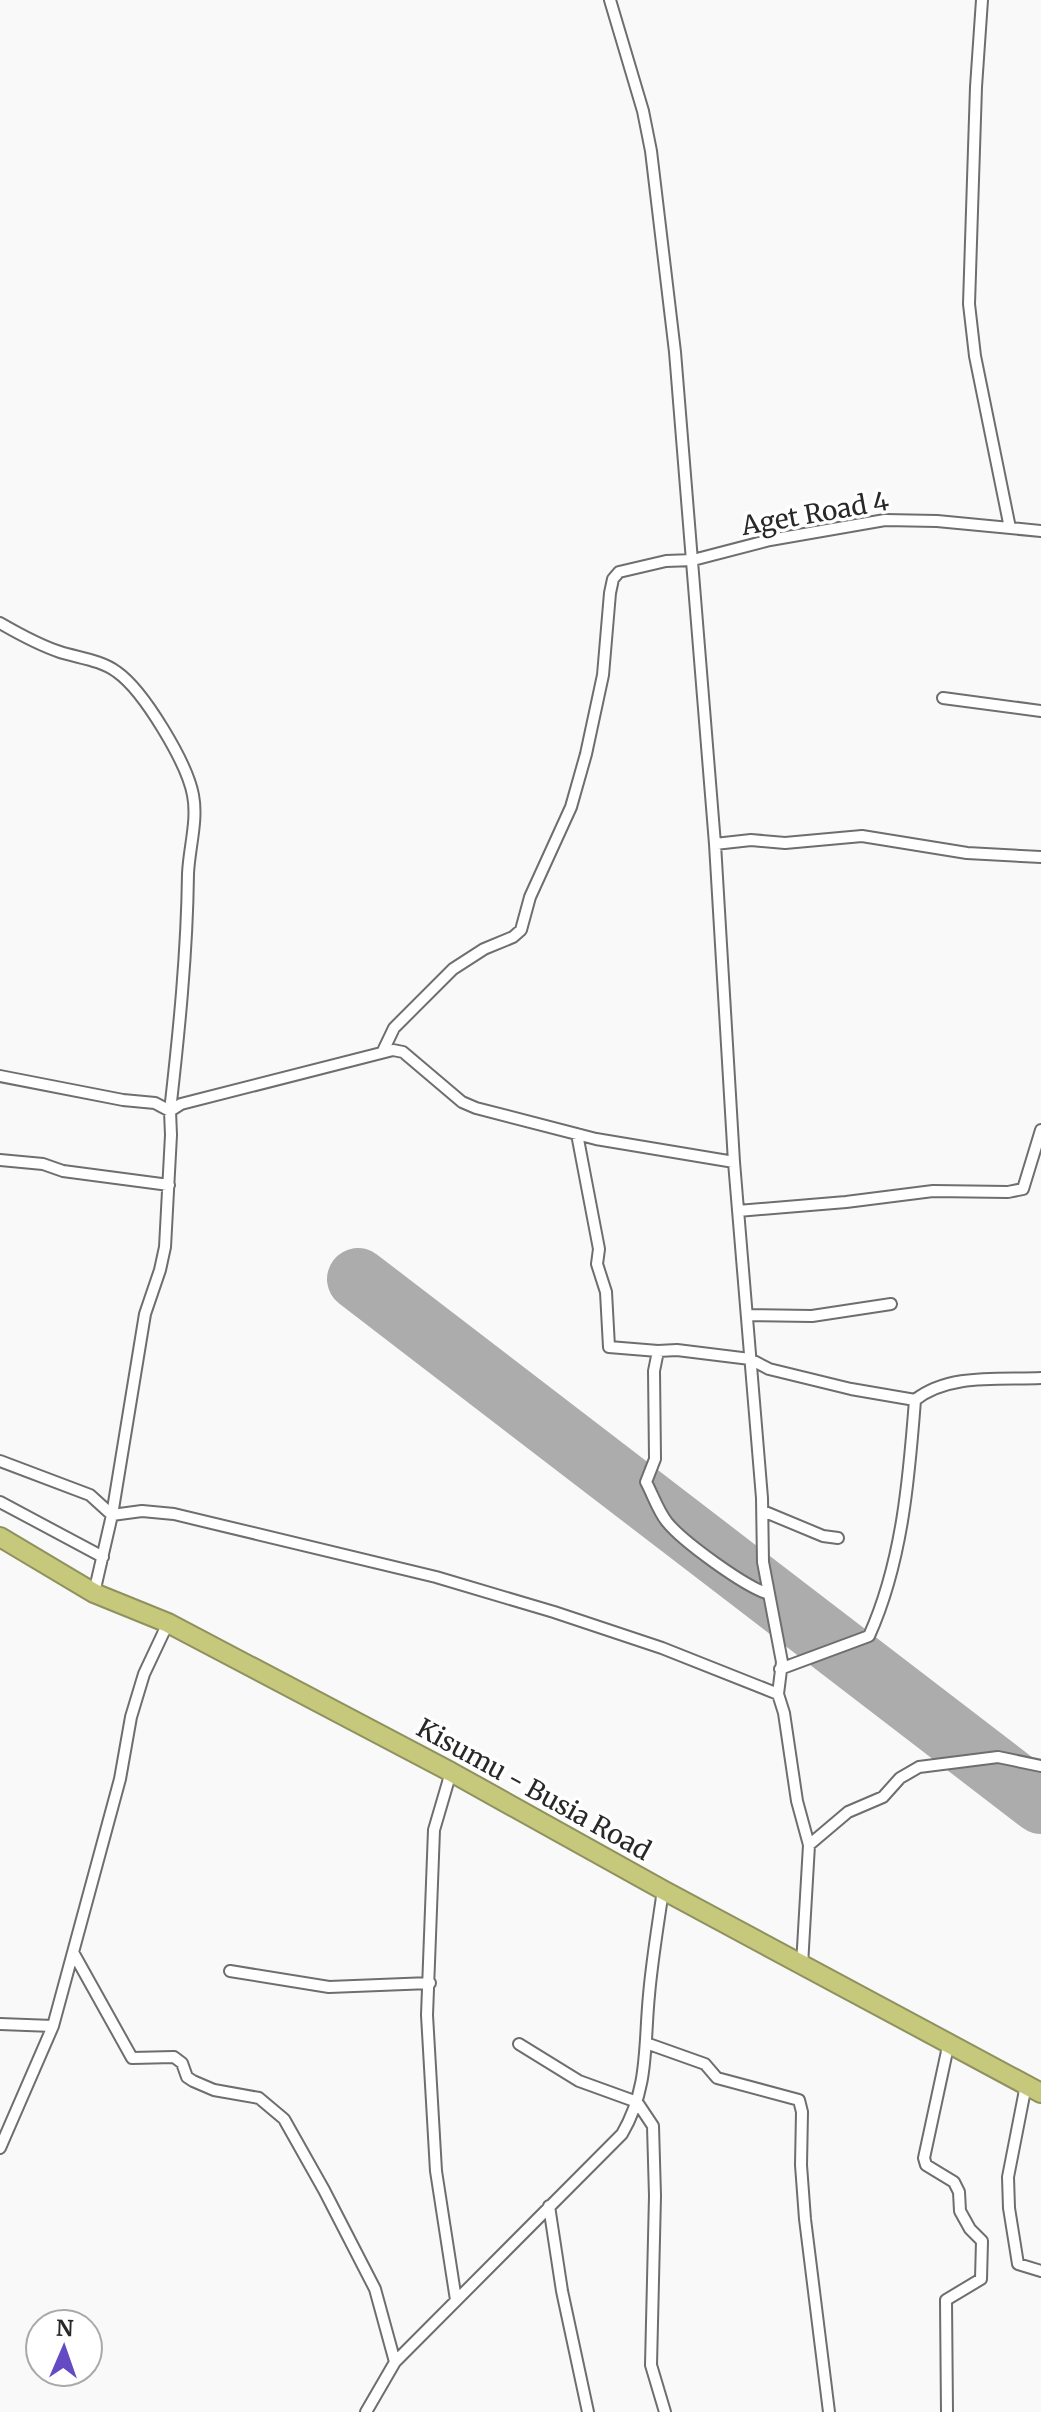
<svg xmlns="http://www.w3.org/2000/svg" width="1041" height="2412" font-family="Merriweather,serif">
<rect width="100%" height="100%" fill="#f9f9fa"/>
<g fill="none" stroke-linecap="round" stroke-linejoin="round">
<path stroke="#acacac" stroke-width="62" d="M358,1279L1041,1803"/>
<g stroke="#6e6e70" stroke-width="14">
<path id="street" d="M982,0L976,87L969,304L975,356L1010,528
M0,623C19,634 39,645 60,652C79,658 101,660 117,672C144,691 187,763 193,795C198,821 189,848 188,874C187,953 179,1032 170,1111L155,1103L123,1100L0,1076
M943,698L1041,711
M715,844L751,840L785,843L862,836L967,853L1041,857
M383,1051L394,1028L453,969L484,949L513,937L521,930L530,897L571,807L586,754L603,675L610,593L613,579L619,572L666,561L693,560L770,540L885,520L937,521L1041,531
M577,1134L599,1249L597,1264L606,1292L609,1347L658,1351
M0,1160L43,1164L63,1171L169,1185
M734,1162L762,1498L763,1562L782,1662L778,1694L784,1713L797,1801L809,1845L802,1965
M738,1211L846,1202L933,1191L1008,1192L1023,1189L1041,1130
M749,1315L812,1316L891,1304
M0,1461L90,1495L112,1515L142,1511L174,1514L436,1577L554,1612L662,1648L778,1694
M0,1502L103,1557
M763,1511L823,1536L838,1538
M94,1593L112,1515L145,1314L160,1270L165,1247L171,1135L170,1111L181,1104L393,1050L403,1052L462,1102L476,1108L596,1139L734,1162L715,844L675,352L651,151L643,111L610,0
M769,1594C745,1587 682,1541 667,1522C658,1511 653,1495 646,1482L655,1459L654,1371L658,1351L677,1350L750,1359L769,1369L851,1389L915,1400C949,1373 1000,1380 1041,1378
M780,1669L869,1636C902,1563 909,1479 915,1400
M451,1772L434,1830L427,2015L436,2171L456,2300
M809,1845L848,1812L883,1797L900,1778L919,1767L998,1757L1041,1766
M74,1954L132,2058L174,2057L182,2063L187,2077L193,2081L214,2090L259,2098L284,2119L324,2190L375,2289L395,2362
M230,1971L329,1987L430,1983
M0,2024L53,2026
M646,2043L705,2064L717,2078L799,2100L802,2112L801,2165L805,2219L829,2412
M519,2044L579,2081L637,2102L653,2126L655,2196L651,2365L665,2412
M1026,2085L1008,2177L1009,2208L1018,2264L1041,2271
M0,2148L53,2026L120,1779L131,1717L144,1674L168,1623
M549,2206L562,2291L588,2412
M366,2412L395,2362L622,2134C649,2088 644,2046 649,1995C652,1960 658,1925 663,1890
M947,2412L946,2300L981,2279L982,2241L970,2229L960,2211L959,2192L954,2182L926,2165L924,2158L949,2042"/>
</g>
<g stroke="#8f915e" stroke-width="22">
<path id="highway" d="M0,1537L94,1593L168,1623L451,1772L663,1890L1041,2093"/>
</g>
<use href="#street" stroke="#fff" stroke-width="10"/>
<use href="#highway" stroke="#c6c97b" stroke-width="18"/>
</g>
<g text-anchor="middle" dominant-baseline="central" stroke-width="7" stroke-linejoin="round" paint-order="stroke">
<g font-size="26" fill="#282829" stroke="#fff">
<text transform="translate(815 513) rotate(-10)">Aget Road 4</text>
<text transform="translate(534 1789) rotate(29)">Kisumu - Busia Road</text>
</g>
</g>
<g transform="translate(64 2348) rotate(2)"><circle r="38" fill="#ffffff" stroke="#a9a9a9" stroke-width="2"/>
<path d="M0-6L14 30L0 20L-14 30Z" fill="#644bc3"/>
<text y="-12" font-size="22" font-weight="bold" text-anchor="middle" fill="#282829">N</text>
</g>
</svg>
